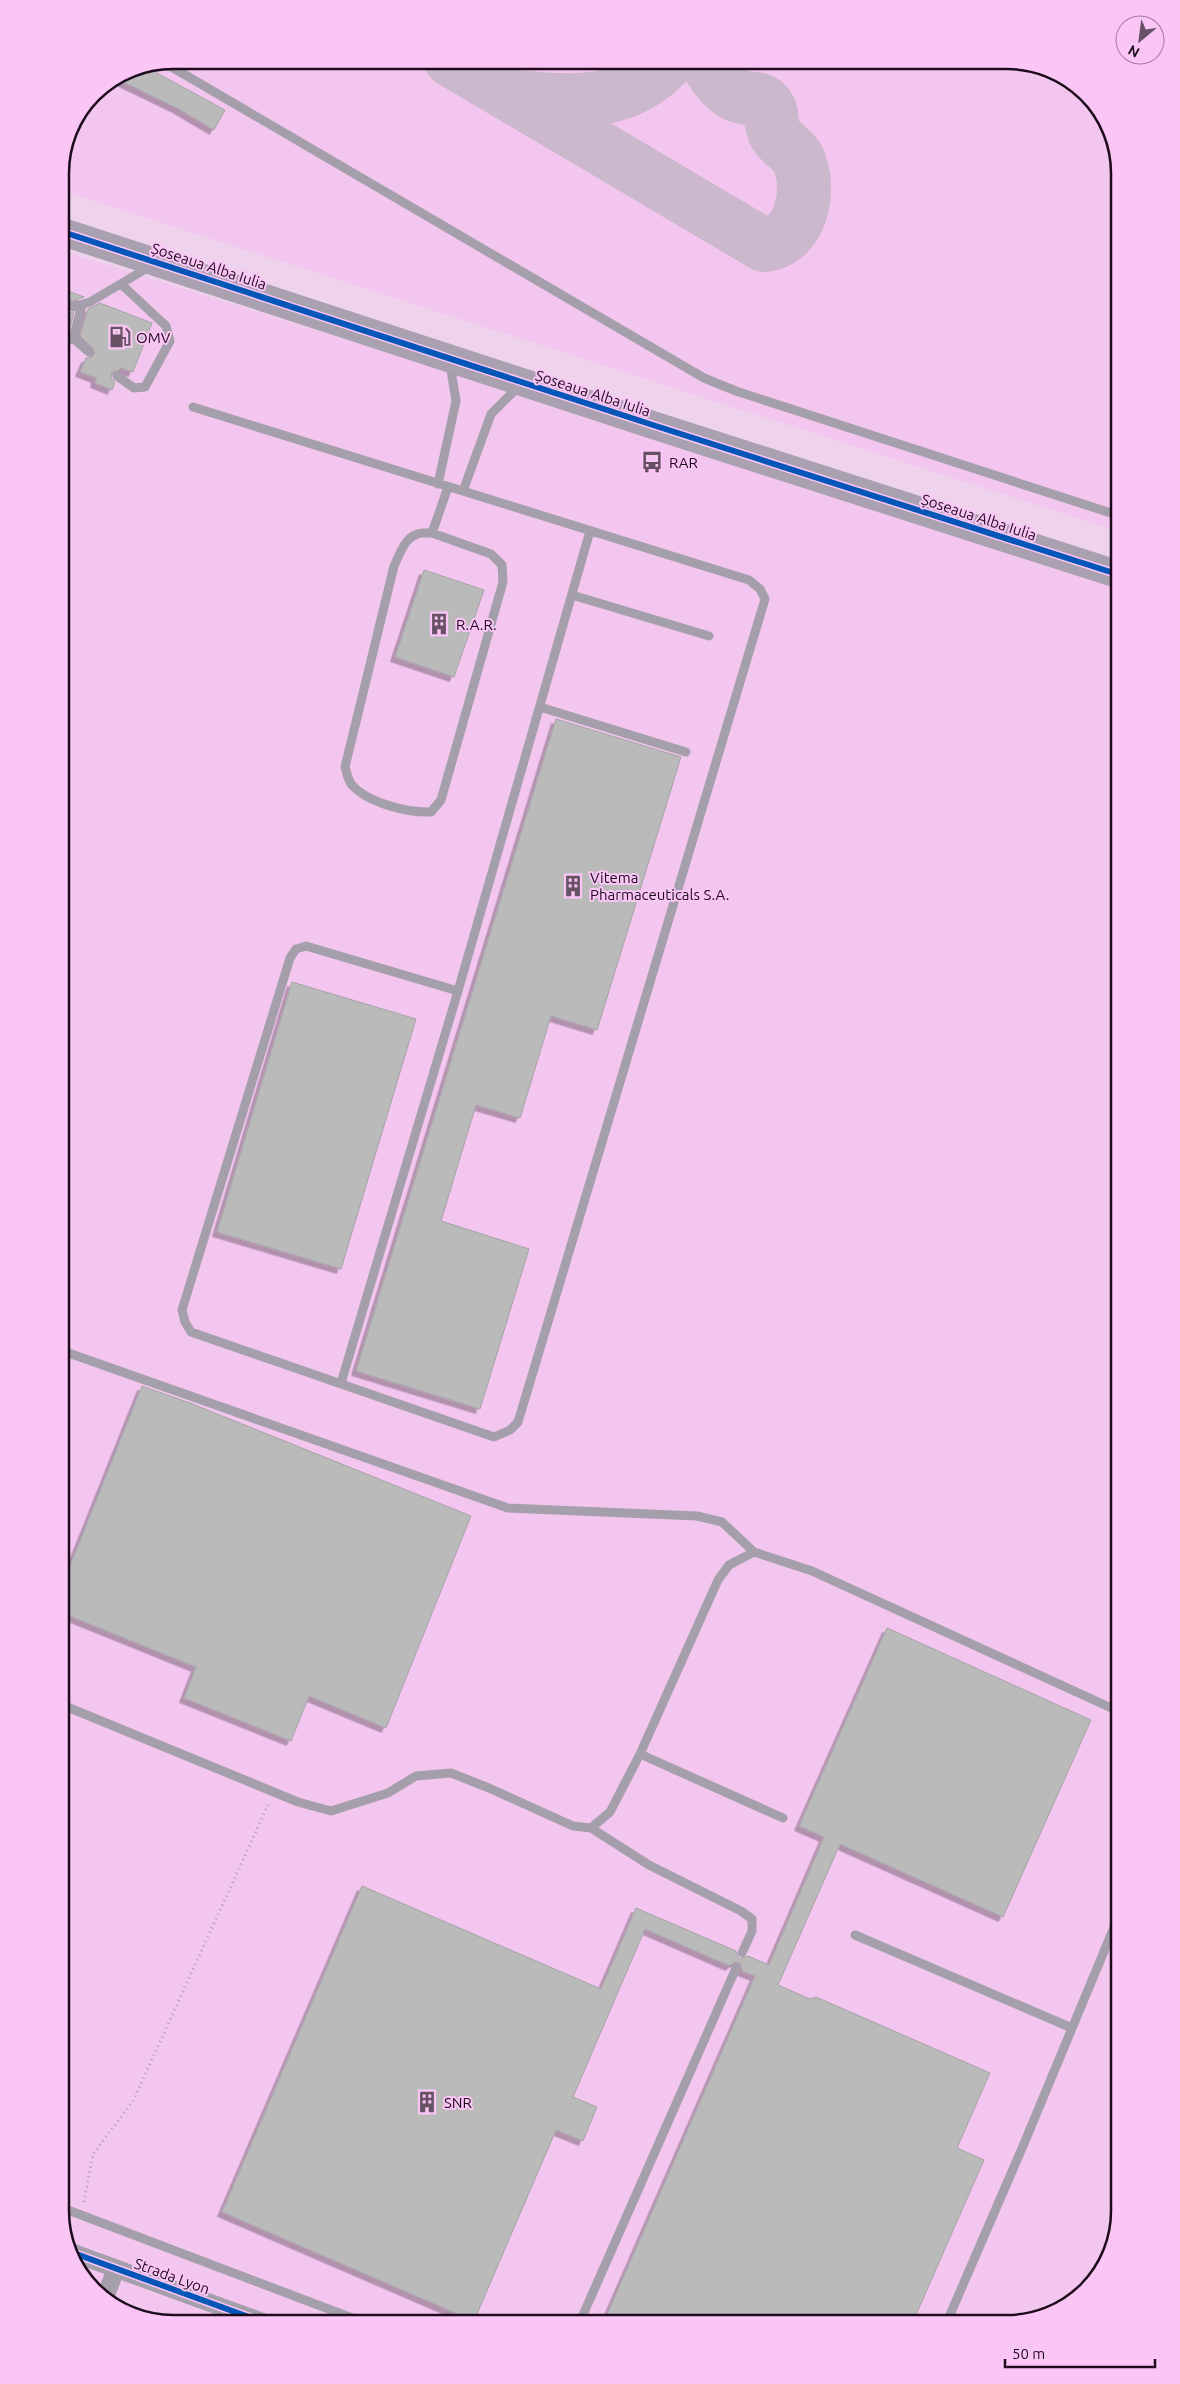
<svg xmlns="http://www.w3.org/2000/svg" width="1180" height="2384" font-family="Ubuntu,sans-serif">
<defs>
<filter id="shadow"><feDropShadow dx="-4.5" dy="4.5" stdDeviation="0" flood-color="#0004"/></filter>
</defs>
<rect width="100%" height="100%" fill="#efd2ec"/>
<path fill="#f3c6ef" d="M173,60H1015L1076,83L1112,130L1120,173V532L60,190V166L69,129L93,93L130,68Z
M60,250L1120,583V2211L1101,2274L1050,2316L1007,2324H166L104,2301L68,2254L60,2211Z"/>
<path fill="#e6bac1" d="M514,60H605L573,69L529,66Z"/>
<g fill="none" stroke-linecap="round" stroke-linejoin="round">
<path stroke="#ccb8cc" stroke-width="54" d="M451,60L764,245C802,241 812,189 798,159C792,148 780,143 775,134C770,125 774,113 767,105C761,98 754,99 746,98C725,94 715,77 705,60
M520,97C574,103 629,106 669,60"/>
</g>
<path fill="#bababb" stroke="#a6a3a6" filter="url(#shadow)" d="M144,66L225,110L214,130L177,108L115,78L130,68Z
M60,288L84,297L73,301L60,298Z
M100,303L152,323L133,372L121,368L119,370L112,372L111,378L115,382L112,390L95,383L96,378L80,372L86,358H91L95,353L93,348L80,336L88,309Z
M60,310L74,313L68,334L60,338Z
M424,570L484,590L454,677L395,657Z
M556,719L681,757L597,1030L551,1016L520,1118L476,1105L441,1221L529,1249L480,1409L356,1371Z
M292,982L416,1019L341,1269L217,1232Z
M142,1386L190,1403L471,1516L386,1728L309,1696L291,1741L184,1698L196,1667L60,1612V1591Z
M887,1628L1091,1720L1003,1917L840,1844L778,1985L810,1999L816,1997L990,2073L957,2148L984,2160L912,2324H603L755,1976L742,1971L741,1965L738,1962L733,1963L730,1966L645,1929L573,2097L597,2107L583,2141L556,2130L474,2321L222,2212L362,1886L601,1989L636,1908L736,1951L737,1956L740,1959L748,1956L769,1965L824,1837L799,1826Z"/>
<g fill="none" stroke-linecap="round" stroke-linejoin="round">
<path stroke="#aba1af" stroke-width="3" stroke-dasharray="1 4" stroke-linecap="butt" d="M84,2202L93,2154L133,2101L268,1805"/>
<path stroke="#a49fab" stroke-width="9" d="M163,62L704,378L736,391L1120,516
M60,304L73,307L90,302L149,267
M73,338L89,352
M60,345L73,338L82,306
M117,376L134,388L145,387L170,341L166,326L121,284
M193,407L749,580L760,589L765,599L518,1422L510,1430L494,1437L191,1332L185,1322L182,1310L290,958L296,949L306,946L458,991
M438,484L456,401L450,364
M463,491L491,414L519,386
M422,533H432L491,554L502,565L503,582L441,800L431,812C408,813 368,803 352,785C348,781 347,773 345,767L394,566C401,552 405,535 422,533Z
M432,533L448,487
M572,595L709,636
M540,707L686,752
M60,1350L508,1508L697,1516L722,1522L754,1552
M341,1383L458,991L590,531
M60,1704L298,1802L331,1811L388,1793L416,1776L451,1773L489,1788L573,1826L591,1828L610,1812L640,1754L718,1580L729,1565L754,1552L812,1571L1120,1712
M640,1754L783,1818
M591,1828L649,1865L741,1911L752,1919V1931L742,1953
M855,1935L1072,2028
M60,2207L368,2324
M579,2324L736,1968
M946,2324L1023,2146L1120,1913"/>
<path stroke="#a49fab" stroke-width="18" d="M68,2251L268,2324
M104,2300L116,2269"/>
<path stroke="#a9a0b0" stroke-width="28" d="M60,231L659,427L1120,575"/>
<g stroke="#fbc6f6" stroke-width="9">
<path id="cycleway" d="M60,231L659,427L1120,575
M68,2251L268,2324"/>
</g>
<use href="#cycleway" stroke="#0057b8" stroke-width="6"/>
</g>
<defs>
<g id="fuel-bare" transform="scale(1.725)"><path d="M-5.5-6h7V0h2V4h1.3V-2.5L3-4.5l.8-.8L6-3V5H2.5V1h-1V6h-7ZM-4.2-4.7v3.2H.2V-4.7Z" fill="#665165" stroke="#fbc6f6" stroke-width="2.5" paint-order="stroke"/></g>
<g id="bus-bare" transform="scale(1.725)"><path d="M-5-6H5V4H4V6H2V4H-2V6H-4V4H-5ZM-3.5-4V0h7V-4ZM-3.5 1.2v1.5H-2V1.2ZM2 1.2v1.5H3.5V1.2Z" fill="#665165" stroke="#fbc6f6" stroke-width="2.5" paint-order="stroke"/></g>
<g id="building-bare" transform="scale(1.725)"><path d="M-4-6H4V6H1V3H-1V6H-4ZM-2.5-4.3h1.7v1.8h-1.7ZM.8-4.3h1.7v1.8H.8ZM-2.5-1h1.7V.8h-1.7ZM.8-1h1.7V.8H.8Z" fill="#665165" stroke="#fbc6f6" stroke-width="2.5" paint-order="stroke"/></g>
</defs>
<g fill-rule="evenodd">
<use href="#fuel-bare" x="120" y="337"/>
<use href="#bus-bare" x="652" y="462"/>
<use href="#building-bare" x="439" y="624"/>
<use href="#building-bare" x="573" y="886"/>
<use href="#building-bare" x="427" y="2102"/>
</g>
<g text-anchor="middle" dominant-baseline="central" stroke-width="4" stroke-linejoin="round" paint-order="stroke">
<g font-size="15" fill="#1d0b1c" stroke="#fbc6f6">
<text transform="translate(209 266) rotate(18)">Șoseaua Alba Iulia</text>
<text transform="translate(593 393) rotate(18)">Șoseaua Alba Iulia</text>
<text transform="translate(979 517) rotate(18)">Șoseaua Alba Iulia</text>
<text transform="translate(172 2276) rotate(20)">Strada Lyon</text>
</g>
<g font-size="15" fill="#1d0b1c" stroke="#fbc6f6" text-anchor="start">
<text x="136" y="337">OMV</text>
<text x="669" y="462">RAR</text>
<text x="456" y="624">R.A.R.</text>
<text x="590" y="877">Vitema<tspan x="590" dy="17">Pharmaceuticals S.A.</tspan></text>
<text x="444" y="2102">SNR</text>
</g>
</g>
<path d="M0 0H1180V2384H0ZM173 69H1007A104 104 0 0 1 1111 173V2211A104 104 0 0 1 1007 2315H173A104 104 0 0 1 69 2211V173A104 104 0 0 1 173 69Z" fill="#fbc6f6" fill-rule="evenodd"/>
<path fill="none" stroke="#1d0b1c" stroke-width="2.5" d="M173 69H1007A104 104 0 0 1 1111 173V2211A104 104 0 0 1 1007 2315H173A104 104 0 0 1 69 2211V173A104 104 0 0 1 173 69Z"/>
<g transform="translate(1140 40) rotate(209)"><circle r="24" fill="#fbc6f6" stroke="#a27b9f"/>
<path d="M0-4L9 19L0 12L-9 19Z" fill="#665165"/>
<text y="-8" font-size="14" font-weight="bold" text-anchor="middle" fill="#1d0b1c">N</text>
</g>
<path d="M1005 2359v8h150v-8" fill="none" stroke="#1d0b1c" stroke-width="2.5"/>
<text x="1012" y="2359" font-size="15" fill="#1d0b1c" stroke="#fbc6f6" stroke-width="4" paint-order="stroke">50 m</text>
</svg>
